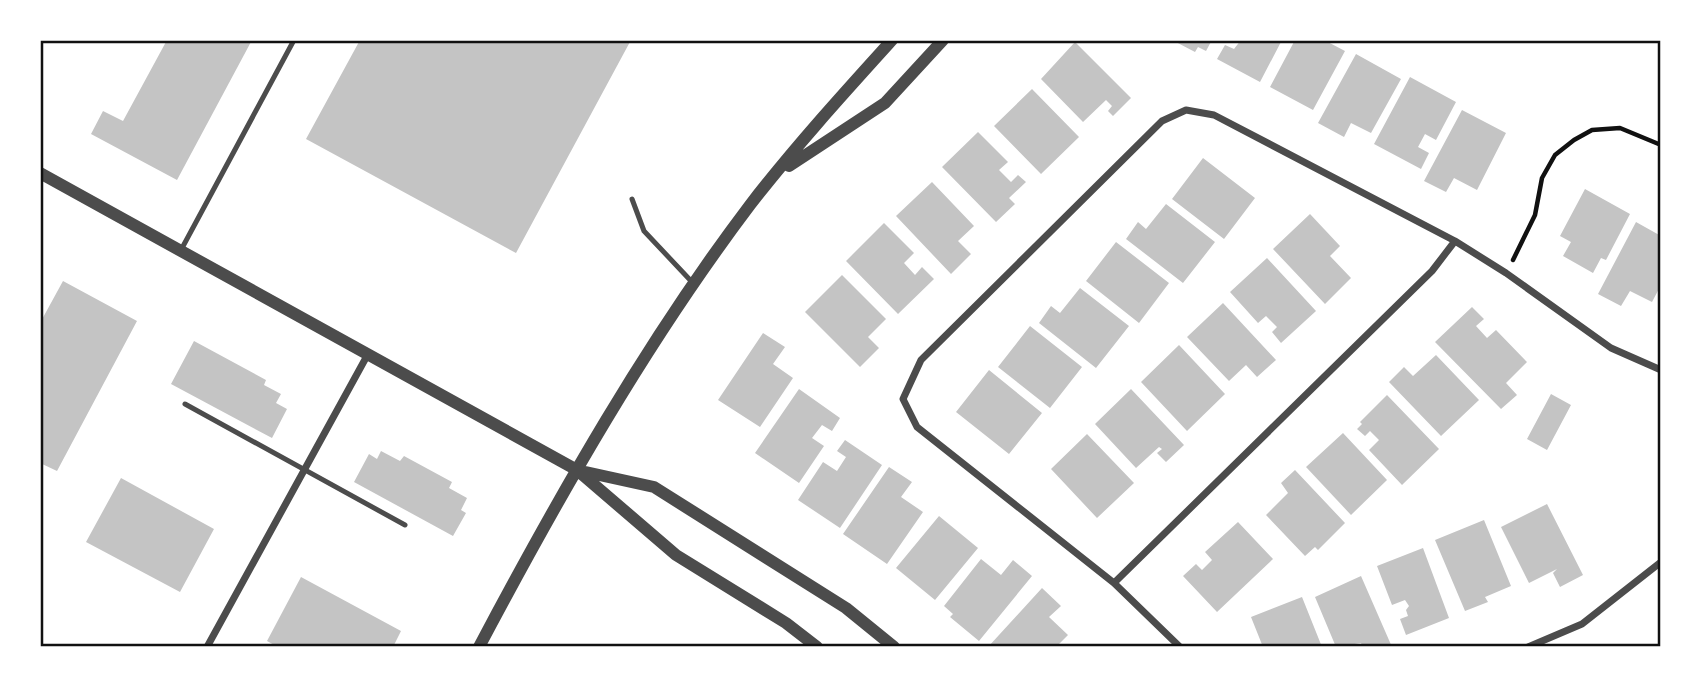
<svg xmlns="http://www.w3.org/2000/svg" width="1701" height="687" font-family="'Varela Round',sans-serif">
<rect width="100%" height="100%" fill="#fff"/>
<path fill="#c4c4c4" d="M167,40H252L177,180L91,134L103,111L123,121Z
M360,40H631L516,253L306,139Z
M1172,40H1212L1206,51L1198,47L1195,52Z
M1241,40H1282L1260,82L1217,59L1225,45L1234,49Z
M1295,40H1324L1345,51L1313,110L1270,87Z
M1075,42L1131,98L1113,116L1108,111L1112,106L1106,100L1083,122L1041,79Z
M1356,54L1401,79L1371,133L1351,123L1344,137L1318,123Z
M1410,77L1456,102L1436,140L1425,134L1418,147L1429,153L1421,169L1374,144Z
M1032,89L1079,137L1041,174L994,126Z
M1462,110L1506,133L1477,190L1454,178L1446,192L1424,181Z
M978,132L1008,162L999,170L1011,182L1018,175L1026,182L1009,198L1015,204L996,222L942,167Z
M1203,158L1255,198L1224,239L1172,199Z
M932,182L974,226L958,241L971,254L951,274L896,216Z
M1585,189L1630,214L1606,260L1601,258L1593,273L1563,256L1571,242L1560,236Z
M1166,204L1215,242L1183,283L1126,239L1138,222L1146,229Z
M1310,214L1340,246L1330,256L1351,278L1325,304L1273,249Z
M1636,222L1661,236V285L1652,302L1630,291L1621,306L1598,294Z
M884,223L914,253L904,263L915,275L922,267L934,279L898,314L846,261Z
M1116,242L1169,283L1139,323L1086,281Z
M1267,258L1316,311L1281,343L1272,332L1277,327L1266,316L1258,323L1230,292Z
M842,275L886,319L868,337L879,348L860,367L805,312Z
M63,281L137,321L57,471L40,463V323Z
M1080,288L1129,326L1096,368L1039,323L1051,306L1060,313Z
M1223,303L1276,360L1257,377L1246,365L1229,381L1187,337Z
M1472,307L1484,319L1476,326L1487,338L1496,330L1527,362L1506,383L1517,395L1501,409L1435,342Z
M1030,326L1082,367L1050,408L998,367Z
M763,333L785,347L773,364L793,378L760,427L718,400Z
M194,341L266,380L264,385L281,394L276,403L287,409L272,438L171,384Z
M1179,345L1225,394L1187,431L1141,382Z
M1436,355L1479,400L1441,436L1389,382L1404,367L1413,376Z
M989,370L1042,413L1009,454L956,412Z
M799,389L840,418L832,431L822,425L812,438L824,446L799,483L755,453Z
M1131,389L1184,445L1166,462L1157,453L1162,449L1159,447L1136,468L1095,424Z
M1551,394L1571,405L1547,450L1527,439Z
M1387,395L1439,449L1402,485L1369,450L1379,440L1370,431L1365,436L1357,429L1362,424L1360,422Z
M1343,433L1387,480L1351,515L1306,467Z
M1087,434L1134,483L1097,518L1051,469Z
M845,440L882,465L840,528L798,500L823,462L837,471L846,457L837,451Z
M381,451L400,461L404,456L452,482L449,488L467,498L461,510L466,513L453,536L354,482L369,454L377,459Z
M889,467L912,482L901,497L923,512L887,564L843,534Z
M1295,470L1345,523L1318,550L1315,547L1305,556L1266,515L1288,493L1281,483Z
M121,478L214,529L180,592L86,542Z
M1547,504L1583,575L1560,587L1553,573L1557,569L1529,583L1501,527Z
M939,516L978,548L935,600L896,568Z
M1484,520L1511,586L1485,597L1488,602L1465,611L1435,540Z
M1238,522L1273,559L1217,612L1183,576L1196,564L1202,570L1212,560L1205,552Z
M1423,548L1449,618L1406,635L1400,619L1408,616L1406,610L1409,606L1405,600L1392,605L1377,566Z
M981,559L1001,575L1013,560L1032,576L979,641L950,617L953,614L944,606Z
M1361,576L1392,647H1363L1361,643L1336,647L1315,597Z
M301,577L401,631L393,647H278L267,641Z
M1042,588L1061,606L1049,617L1068,635L1056,647H988Z
M1302,597L1322,647H1263L1251,617Z"/>
<g fill="none" stroke-linecap="round" stroke-linejoin="round">
<path stroke="#111" stroke-width="4.5" d="M1513,260L1535,215L1542,178L1555,155L1574,140L1592,130L1620,128L1661,145"/>
<path stroke="#4c4c4c" stroke-width="5" d="M632,199L644,231L692,282
M181,250L294,40
M185,404L405,525"/>
<path stroke="#4c4c4c" stroke-width="7" d="M1114,583L1432,271L1455,241
M207,647L368,354
M1180,647L1114,583L917,427L903,399L921,360L1162,121L1186,110L1214,115L1455,241L1506,273L1611,348L1661,370
M1528,647L1582,624L1661,562"/>
<path stroke="#4c4c4c" stroke-width="12" d="M789,166L885,103L943,40
M40,173L577,470L676,555L786,623L817,647
M581,471L654,487L846,608L894,647
M479,647C559,496 647,341 750,205C794,148 844,93 892,40"/>
</g>
<rect width="1701" height="687" fill="none" stroke="#ffffff" stroke-width="84"/>
<rect x="42" y="42" width="1617" height="603" fill="none" stroke="#111" stroke-width="2.5"/>
</svg>
